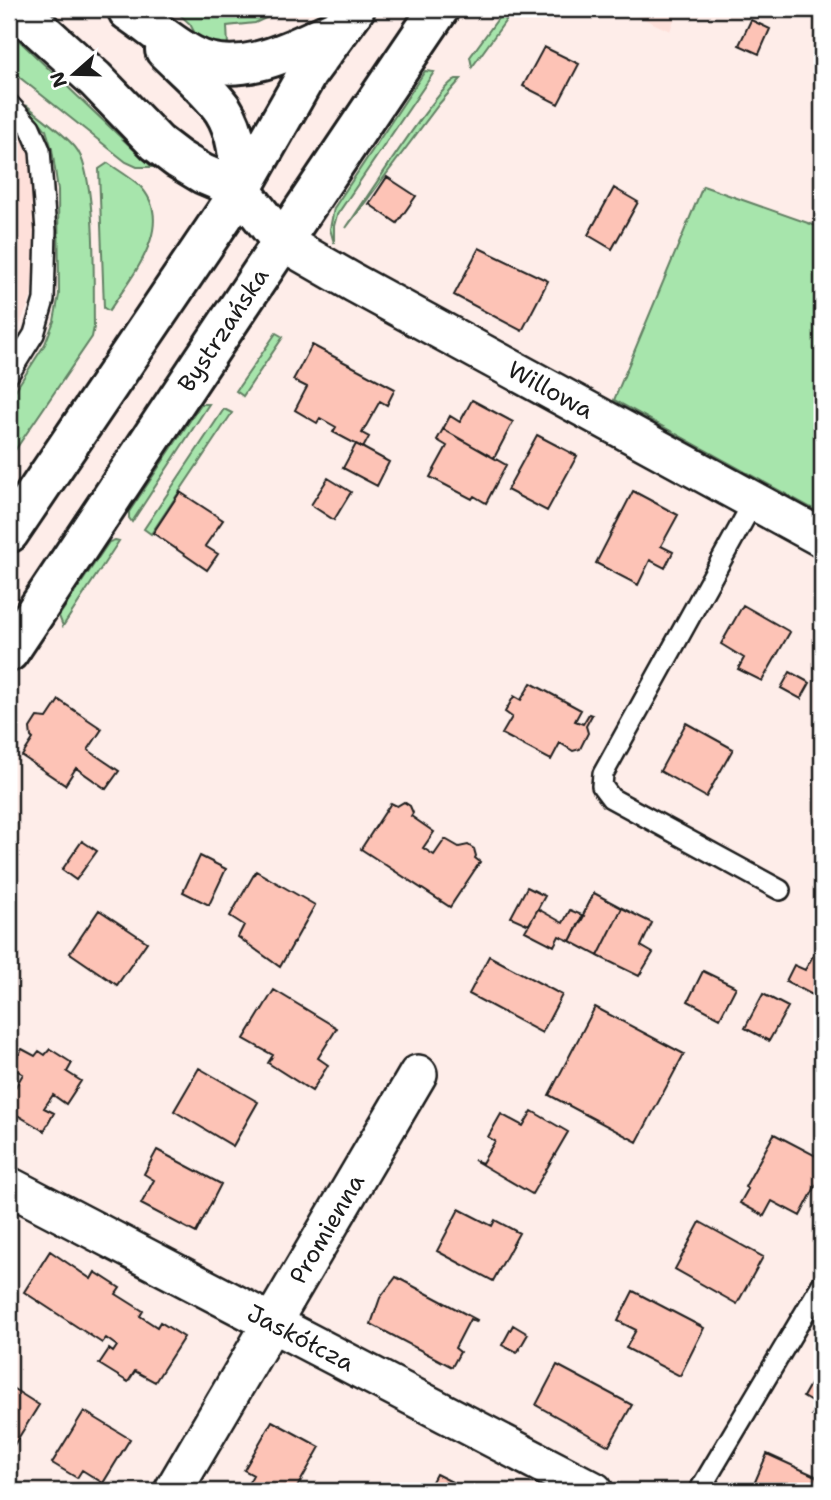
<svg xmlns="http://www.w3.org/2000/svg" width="831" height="1500" font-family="'Shantell Sans',sans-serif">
<rect width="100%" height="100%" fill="#feede9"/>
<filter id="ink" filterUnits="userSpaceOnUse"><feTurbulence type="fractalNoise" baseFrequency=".0143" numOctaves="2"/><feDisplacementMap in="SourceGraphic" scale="14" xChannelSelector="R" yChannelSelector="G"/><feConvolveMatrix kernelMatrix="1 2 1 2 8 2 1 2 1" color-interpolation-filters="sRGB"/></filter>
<g filter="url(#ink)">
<path fill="#fee0da" d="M622,9H678L670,31Z
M9,116L22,132L31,157L36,232L31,298L18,329L9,343Z"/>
<path fill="#a7e5ac" stroke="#628064" stroke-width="2" d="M174,9H285L255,23L227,26L228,46L199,41L190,24Z
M505,9H514L472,67L470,57Z
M9,31L152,167H137L126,162L9,69Z
M425,71L434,72L337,215L334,226V243L330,229L334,208Z
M456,79H461L439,104L346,228C362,205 439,85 456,79Z
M26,105C42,118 61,131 75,147C98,173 93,289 94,327L92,337L9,459V400L45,344L54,321L59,295L58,190L52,149L46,130Z
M108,163C118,170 130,177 139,185C178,224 131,277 109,311L104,308L99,169Z
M703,186L822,228V514L614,400Z
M276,333L283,337L243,396L236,391Z
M201,404H209L132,522L129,518V512Z
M224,409L232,413L151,534L144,529Z
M115,540L119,541L63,626L59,616L109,542Z"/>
<path fill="#fdc3b6" stroke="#1c1c1c" stroke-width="2" d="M751,20L770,29L759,54L739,45Z
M544,47L579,64L558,104L523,86Z
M387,177L416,196L397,223L369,204Z
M614,188L638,202L612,249L588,235Z
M479,248L548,281L522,331L454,295Z
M312,345L395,389L387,405L380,401L362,433L369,437L363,448L333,432L336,427L320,418L317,423L295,410L307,387L293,380Z
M472,400L513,422L494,458L443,429L450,416L460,422Z
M443,429L506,465L486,503L474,496L472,499L430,477L447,446L437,440Z
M537,435L577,456L547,511L507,490Z
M356,444L389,462L377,486L343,468Z
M328,478L351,492L334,520L311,505Z
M633,491L678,515L661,546L673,552L665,568L650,560L638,585L596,563Z
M180,492L223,520L205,546L218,554L207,570L153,533Z
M743,605L790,632L762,681L738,669L744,658L721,644Z
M790,672L810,683L801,699L781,688Z
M531,683L581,710L575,721L583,724L589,714L592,715L586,726L588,733L580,749L573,751L560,743L551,760L502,734L512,717L505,712L514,696L521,700Z
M59,700L102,729L88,750L119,771L106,789L76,768L65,785L22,756L33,739L31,737L30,728L37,717L47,718Z
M686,723L733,749L706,797L660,771Z
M404,802L410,806L413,813L411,816L434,832L423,848L434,855L445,839L459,847L468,845L474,849L476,856L475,858L480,862L450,907L361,849L391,803L397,806Z
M82,841L97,851L76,880L62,870Z
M200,856L226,869L209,905L183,892Z
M256,871L315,905L280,967L238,937L244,925L230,916Z
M527,887L545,896L529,925L511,917Z
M594,893L622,908L598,956L570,941Z
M622,908L652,923L641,946L653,953L639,976L598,956Z
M538,909L563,923L570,910L584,916L570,941L559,936L554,946L525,931Z
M99,910L147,942L117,985L70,953Z
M814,954L822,959V1000L786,981L794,965L805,970Z
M489,956L562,995L542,1033L469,994Z
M703,971L736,987L720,1018L688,1001Z
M274,990L337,1028L318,1058L328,1065L312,1091L268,1063L273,1055L244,1039Z
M763,994L788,1007L769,1041L745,1028Z
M595,1007L684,1054L637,1142L549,1095Z
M22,1049L35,1056L39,1051L45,1055L50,1049L72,1063L67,1072L81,1081L66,1104L53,1095L44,1108L54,1113L44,1131L9,1110V1098L23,1074L11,1067Z
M199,1068L258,1102L233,1146L174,1111Z
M532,1111L568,1132L532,1194L474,1160L482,1163L495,1141L488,1137L501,1114L523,1126Z
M774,1134L822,1159V1174L800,1216L772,1201L764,1216L740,1203L748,1189L745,1187Z
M157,1150L221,1184L196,1233L141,1204L154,1180L144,1174Z
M459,1209L492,1226L495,1220L519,1233L493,1281L437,1251Z
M700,1222L763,1257L737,1304L675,1269Z
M50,1251L91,1279L95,1272L120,1288L116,1294L143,1311L140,1316L157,1327L160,1322L184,1337L155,1382L135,1371L128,1382L99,1364L109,1349L113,1352L117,1346L106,1338L102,1343L24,1292Z
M396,1277L477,1320L476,1322L470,1319L455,1348L460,1352L452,1367L371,1324L380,1298Z
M633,1291L704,1328L680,1376L626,1348L636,1330L618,1321Z
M513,1325L528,1334L517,1353L502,1345Z
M822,1363V1421L812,1415L818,1406L803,1397Z
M557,1365L632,1405L609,1446L536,1405Z
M9,1386L39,1405L9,1453Z
M84,1411L130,1439L103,1483L82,1470L77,1478L52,1463Z
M272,1421L320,1447L295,1491H244L253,1475L244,1470Z
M767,1454L822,1479V1482L820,1481L815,1491H751Z
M436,1474L470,1491H427Z"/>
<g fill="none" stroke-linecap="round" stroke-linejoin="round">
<g stroke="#1c1c1c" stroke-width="24">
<path id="lane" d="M9,104L30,127L40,150L46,231L44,300L34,334L9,374
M754,501L603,774L602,786L611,798L780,890
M699,1491L822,1284"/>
</g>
<g stroke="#1c1c1c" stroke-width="42">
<g id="street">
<path id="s1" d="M281,241L354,283L822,538"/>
<path id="s2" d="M9,1186L594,1491"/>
<path id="s3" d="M173,1491L418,1074"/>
</g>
</g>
<g stroke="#1c1c1c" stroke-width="44">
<g id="secondary">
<path d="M17,9L95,79L157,143L178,159L203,174L241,190L281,241"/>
<path d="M128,11C149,25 169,43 191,55C240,82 296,47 341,27"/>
<path d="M165,50C181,66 211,92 223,110C238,133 239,163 241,190"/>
<path d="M9,533L241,190L307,74L355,9"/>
<path id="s4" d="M9,652C152,438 294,222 439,9"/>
</g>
</g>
<use href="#lane" stroke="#fff" stroke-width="19"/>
<use href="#street" stroke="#fff" stroke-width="37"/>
<use href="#secondary" stroke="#fff" stroke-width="38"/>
</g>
</g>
<g text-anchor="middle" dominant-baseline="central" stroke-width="6" stroke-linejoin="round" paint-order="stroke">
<g font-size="24" fill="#1c1c1c" stroke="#fff">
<text stroke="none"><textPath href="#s4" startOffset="387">Bystrzańska</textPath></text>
<text stroke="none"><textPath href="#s1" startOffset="308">Willowa</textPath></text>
<text stroke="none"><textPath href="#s3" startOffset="304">Promienna</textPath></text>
<text stroke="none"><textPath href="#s2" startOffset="329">Jaskółcza</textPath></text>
</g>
</g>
<rect width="831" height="1500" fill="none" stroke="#fff" stroke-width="35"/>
<rect x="18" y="18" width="796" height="1465" fill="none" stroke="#1c1c1c" stroke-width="2.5" filter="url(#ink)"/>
<g transform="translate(74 74) rotate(250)" stroke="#ffffff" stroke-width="5" paint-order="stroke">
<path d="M0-5L12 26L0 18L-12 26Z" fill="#1c1c1c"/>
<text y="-10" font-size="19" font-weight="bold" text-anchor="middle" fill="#1c1c1c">N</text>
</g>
</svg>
